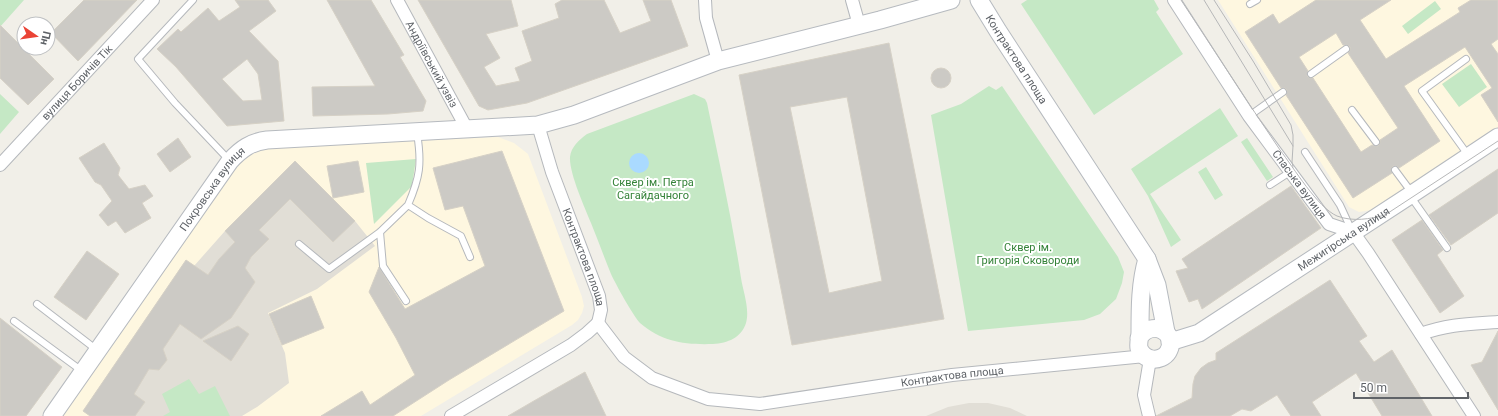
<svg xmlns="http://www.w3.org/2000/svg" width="1498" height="416" font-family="Roboto,sans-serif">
<rect width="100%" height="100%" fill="#f1efe8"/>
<path fill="#fef7e0" d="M1218,0H1498V130L1373,210L1359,212L1349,207Z
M498,137L514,143L528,154L582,297L584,306L582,313L578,320L572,325L421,416H61L234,169L243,159L258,151L266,148Z"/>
<path fill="#e1ded6" d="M295,161L355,221L375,246L317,289L268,313L285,353L289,383L257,407L242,416H90L83,411L186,260L194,266L225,231Z
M969,403H988L1010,408L1027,416H926L948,407Z"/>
<path fill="#c5e8c5" d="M0,0H24L0,27Z
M1027,0H1154L1159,9L1156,12L1183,54L1094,115L1021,4Z
M1435,1L1441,9L1408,34L1402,26Z
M1471,64L1487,87L1459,107L1442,84Z
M989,86L996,90L1002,86L1118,257L1124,272L1122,283L1116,299L1100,314L1084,320L968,331L931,115L961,104Z
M0,94L19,112L0,134Z
M694,94L705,99L707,103C719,161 732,219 741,278C743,291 750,309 746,323C741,338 728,343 713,344C686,345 662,342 640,323C634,317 615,283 611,274C604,257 598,240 591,223C585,208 569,173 570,157C571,147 579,140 587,134Z
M1220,108L1238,136L1150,194L1181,240L1171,247L1148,196L1131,169Z
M1247,138L1273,177L1267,181L1241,142Z
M416,159L412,186L374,224L366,163Z
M1206,167L1223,195L1215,200L1198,172Z
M189,379L199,394L215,386L230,416H163L170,412L162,394Z"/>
<path fill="#aadaff" d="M629 163a10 10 0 1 1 20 0a10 10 0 1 1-20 0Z"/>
<path fill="#cccac5" stroke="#d6d1c6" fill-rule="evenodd" d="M84,0H137L78,61L51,33Z
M235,0H268L276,11L249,31L278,61L284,121L227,126L176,67L157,49L178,29L181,32L208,8L219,21L240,7ZM247,59L258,74L262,100L243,101L222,79Z
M327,0H371L404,55L400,57L426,101L423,111L388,114L313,116L312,87L375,86Z
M418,0H511L518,26L486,34L500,58L484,67L496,86L520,81L515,68L532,61L522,31L559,18L555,4L562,0H604L620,33L651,21L643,0H671L688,46L527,103L488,110L479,106Z
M1316,0H1391L1360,20L1386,59L1460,12L1458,8L1471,0H1498V39L1491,44L1498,54V122L1481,95L1492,88L1465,47L1404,86L1440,141L1399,168L1396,166H1393L1391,169L1392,173L1353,198L1286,95L1287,90L1285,88H1281L1245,32L1273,14L1279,24ZM1336,33L1343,45H1347L1350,47V50L1348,53L1398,128L1380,140V143L1378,146H1375L1372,145L1361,152L1313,78H1310L1307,76L1308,71L1299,57Z
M0,25L54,79L28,105L0,78Z
M889,43L944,319L792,345L739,75ZM847,97L882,281L829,293L790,107Z
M931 78a10 10 0 1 1 20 0a10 10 0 1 1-20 0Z
M178,138L191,157L170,172L157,154Z
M104,143L120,168L118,175L129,189L145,185L153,196L142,203L151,218L125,233L116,221L108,226L99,215L112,201L101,185L95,182L79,158Z
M502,151L564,311L449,380L393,416H321L362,391L370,405L415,375L396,338L369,292L379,267L405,309L485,266L463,206L445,210L433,168Z
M295,161L355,221L333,242L290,199L259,230L269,239L251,257L245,268L255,282L231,318L201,339L180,324L163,349L167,360L159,370L149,369L134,394L145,402L135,416H90L83,411L186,260L208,275L219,259L235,242L225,231Z
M358,161L364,192L333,198L327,166Z
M1498,169V213L1451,245L1429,215Z
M1291,186L1321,228L1202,309L1198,299L1189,302L1176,271L1188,268L1182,259Z
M1422,220L1443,250L1437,255L1464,296L1440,313L1392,240Z
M87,251L119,274L86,320L54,297Z
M1330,280L1367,336L1359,341L1374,362L1392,350L1432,416H1382L1356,373L1312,402L1321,416H1291L1277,395L1251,411L1242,409L1230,416H1156L1192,398L1193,384L1195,376L1201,368L1208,363L1216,360V353Z
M311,296L324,328L282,345L269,314Z
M0,318L62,367L26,416H0Z
M238,326L249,334L231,361L203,341Z
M1498,331V410L1471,365L1482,362Z
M585,372L606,416H508L532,402Z"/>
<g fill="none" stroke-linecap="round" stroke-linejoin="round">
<g stroke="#b5b8bc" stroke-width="8">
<path id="lane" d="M193,0L138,59L175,103L229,160
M1250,4L1257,0
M1466,59L1422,91L1468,155
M1311,74L1346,49
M1352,110L1376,142
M1249,116L1283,92
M417,133C422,164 420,177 408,205L428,218L461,236L470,257
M1305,152L1340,205L1352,231
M1395,170L1412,193
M1270,185L1290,172
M1411,197L1447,248
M380,232L383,266L406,301
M299,244L329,269L380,232L408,205
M37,304L97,350
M14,321L82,371"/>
</g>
<g stroke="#b5b8bc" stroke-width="14">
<g id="street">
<path id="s1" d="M397,0L467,129"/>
<path d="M705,0L706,18L718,61"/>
<path d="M852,0L859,25"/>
<path id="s2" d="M1174,0L1249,116L1329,224L1353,232L1368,253L1474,416"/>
<path id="s3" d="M538,125L552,172L599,296L601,310L598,323"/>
<path id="s4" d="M0,165L153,0"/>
<path id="s5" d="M598,323L624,357L652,378L708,399L760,404L952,375L1145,356"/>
<path d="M1421,334C1448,324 1470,324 1498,322"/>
<path d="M451,416L571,345L587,333L598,323"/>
<path d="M1149,416L1144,395L1150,359"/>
</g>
</g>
<g stroke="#b6babf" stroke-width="19">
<g id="secondary">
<path id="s6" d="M979,0L998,31L1147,259L1157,285L1166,332"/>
<path d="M1139,338C1152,318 1179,333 1168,352C1165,357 1158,360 1152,359C1146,358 1141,354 1139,348C1138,343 1140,337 1140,332C1140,308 1140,283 1147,259"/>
<path id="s7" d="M1170,342L1199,333L1412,194L1498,137"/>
<path id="s8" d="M52,416L230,161C241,149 251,142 267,140L538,125L574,115L718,61L880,20L951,0"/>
</g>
</g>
<use href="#lane" stroke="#fff" stroke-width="6"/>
<use href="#street" stroke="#fff" stroke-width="12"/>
<use href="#secondary" stroke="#fff" stroke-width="17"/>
<path stroke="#b6b7b8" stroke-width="1" d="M1181,0C1214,50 1246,100 1280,150C1294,168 1317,207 1337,216C1353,222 1370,219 1385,215L1498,141
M1204,0L1293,146L1292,162L1293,167
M1214,0L1253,61L1291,125L1293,135V146"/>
</g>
<g text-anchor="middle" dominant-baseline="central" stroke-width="4" stroke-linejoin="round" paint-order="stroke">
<g font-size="11" fill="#5f6368" stroke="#fff">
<text stroke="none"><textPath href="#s6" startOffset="70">Контрактова площа</textPath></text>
<text stroke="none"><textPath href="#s1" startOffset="73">Андріївський узвіз</textPath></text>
<text stroke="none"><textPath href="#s4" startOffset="113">вулиця Боричів Тік</textPath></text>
<text stroke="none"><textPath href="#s2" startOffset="223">Спаська вулиця</textPath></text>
<text stroke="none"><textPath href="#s8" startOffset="278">Покровська вулиця</textPath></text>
<text stroke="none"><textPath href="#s7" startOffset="203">Межигірська вулиця</textPath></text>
<text stroke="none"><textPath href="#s3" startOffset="140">Контрактова площа</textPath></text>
<text stroke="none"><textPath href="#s5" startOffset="384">Контрактова площа</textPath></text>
</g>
<g font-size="11" fill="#348238" stroke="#fff">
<text x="653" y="182">Сквер ім. Петра<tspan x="653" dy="13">Сагайдачного</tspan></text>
<text x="1028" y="247">Сквер ім.<tspan x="1028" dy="13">Григорія Сковороди</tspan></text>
</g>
</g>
<g transform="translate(36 36) rotate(103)"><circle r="19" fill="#ffffff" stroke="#bfc1c3"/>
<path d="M0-3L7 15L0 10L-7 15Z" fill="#ea4335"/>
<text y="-6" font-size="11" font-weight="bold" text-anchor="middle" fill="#5f6368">Пн</text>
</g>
<path d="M1354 392v6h114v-6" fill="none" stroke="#5f6368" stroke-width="2"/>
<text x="1360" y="392" font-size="12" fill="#5f6368" stroke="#ffffff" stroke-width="3" paint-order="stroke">50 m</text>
</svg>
